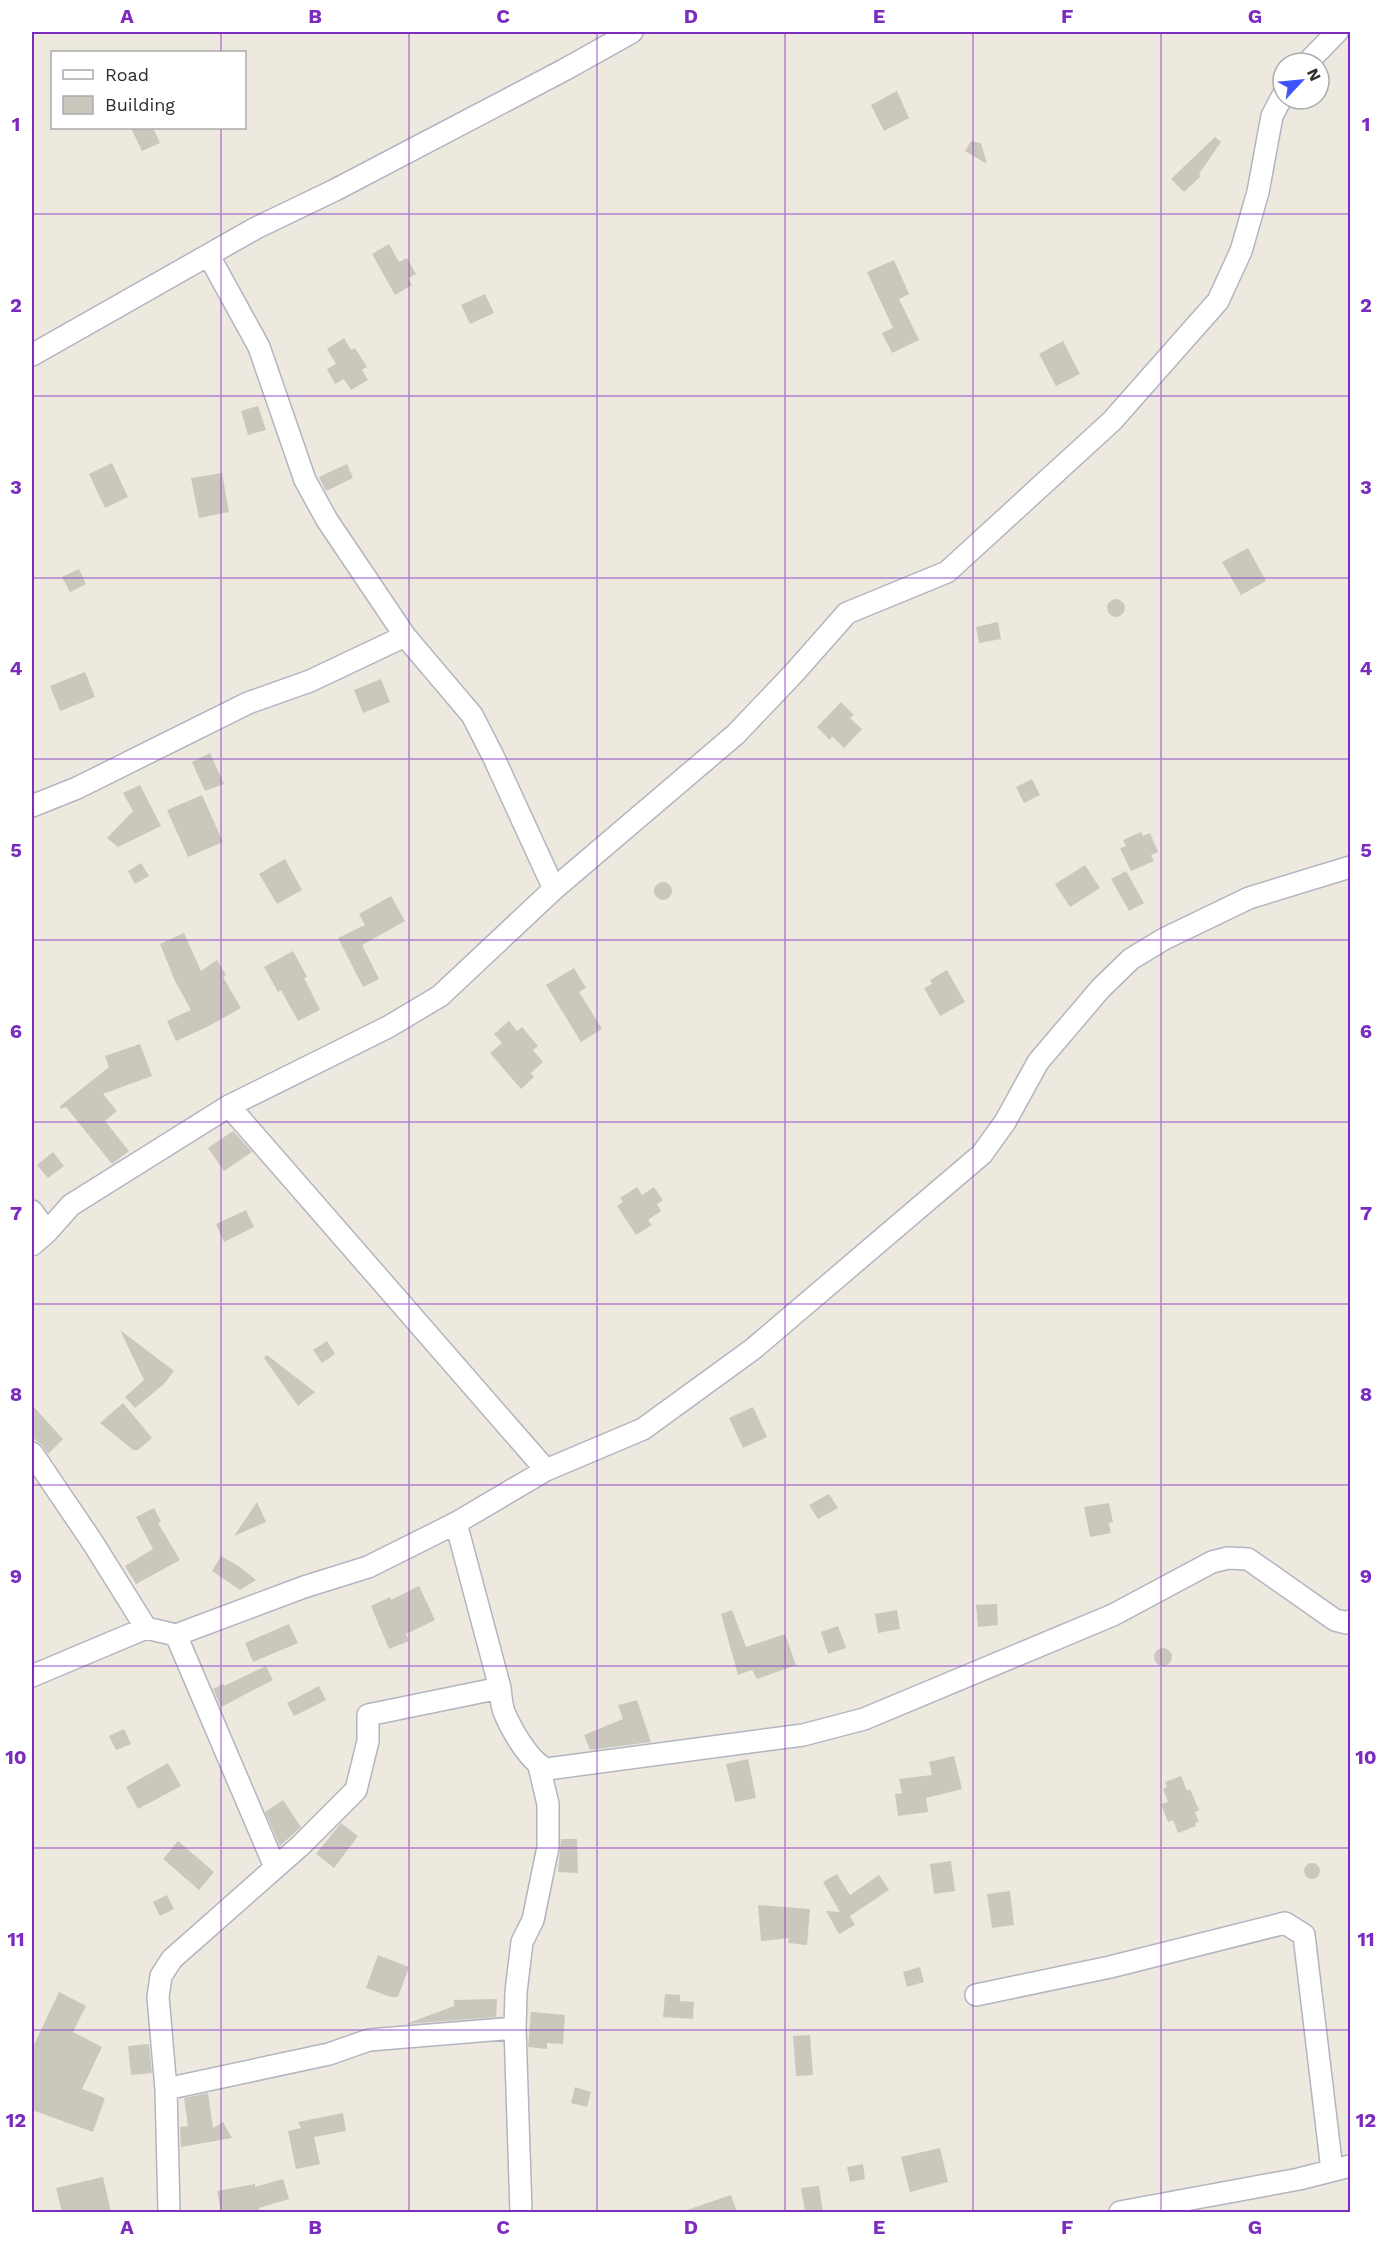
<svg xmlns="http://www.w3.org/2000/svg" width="1382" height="2244" font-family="'Work Sans',sans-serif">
<rect width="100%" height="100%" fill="#eee9df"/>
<path fill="#cac7bd" d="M897,91L909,118L884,131L871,105Z
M131,128H153L160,143L142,151Z
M1215,137L1221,142L1199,174L1201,176L1184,192L1171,179Z
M971,141L981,143L987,164L965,151Z
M389,244L399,262L407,258L416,274L408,278L412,285L395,295L372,254Z
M894,260L909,294L899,299L919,340L892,353L882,333L893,328L867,272Z
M485,294L494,313L470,324L461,305Z
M344,338L351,350L355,348L367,367L362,370L368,380L351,390L344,379L335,384L327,369L336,364L327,349Z
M1063,341L1080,374L1056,386L1039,354Z
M258,406L266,430L248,435L241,411Z
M112,463L128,497L105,508L89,474Z
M347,464L353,478L326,491L319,477Z
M222,473L229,512L199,518L191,478Z
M1248,548L1266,581L1241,595L1222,562Z
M79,569L86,584L70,592L62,577Z
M1107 608a9 9 0 1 1 18 0a9 9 0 1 1-18 0Z
M998,622L1001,639L979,643L976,627Z
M85,672L95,697L60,711L50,686Z
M381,679L390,702L363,713L354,690Z
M841,702L854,715L850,718L862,729L844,748L832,736L830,740L817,727Z
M210,753L224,784L205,791L192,762Z
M1032,779L1040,795L1024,803L1016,787Z
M140,785L161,826L118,847L107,838L133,811L123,793Z
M202,795L223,842L188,857L167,810Z
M1141,832L1143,836L1150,833L1158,852L1151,855L1154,861L1131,871L1120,848L1126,846L1123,840Z
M285,859L302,890L277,904L259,874Z
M141,863L149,876L135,884L128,871Z
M1085,865L1100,888L1070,907L1055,884Z
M1126,871L1144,903L1129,911L1111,879Z
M654 891a9 9 0 1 1 18 0a9 9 0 1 1-18 0Z
M391,896L405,921L362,945L379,979L363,987L338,938L365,925L359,914Z
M184,933L201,971L217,960L226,975L223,977L241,1008L207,1027L176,1041L167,1021L191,1010L175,981L160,944Z
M293,951L307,977L304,978L320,1010L298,1021L281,990L278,992L264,967Z
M574,968L586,988L579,992L602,1029L581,1042L546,985Z
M947,970L965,1002L940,1016L924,988L932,984L930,980Z
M509,1021L517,1031L522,1027L538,1046L533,1050L543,1062L531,1073L534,1077L521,1089L490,1053L502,1043L494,1034Z
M140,1044L152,1076L103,1094L117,1111L105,1121L129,1151L112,1164L66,1107L61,1109L60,1106L109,1067L105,1056Z
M233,1131L252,1152L224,1171L208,1148Z
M53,1152L64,1166L48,1178L37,1165Z
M637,1187L642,1195L654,1187L663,1200L657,1204L661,1211L648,1220L652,1225L636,1235L617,1206L623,1202L620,1198Z
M246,1210L254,1227L224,1242L216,1224Z
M120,1330L174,1371L164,1384L135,1408L125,1397L144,1380Z
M327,1341L335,1354L322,1363L313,1350Z
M267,1355L315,1392L298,1406L264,1358Z
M123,1403L152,1438L138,1450H133L100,1423Z
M32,1405L63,1439L48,1454L42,1445L32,1437Z
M753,1407L767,1437L743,1448L729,1418Z
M829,1494L838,1508L818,1519L809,1505Z
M257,1502L266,1522L234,1536Z
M1109,1503L1113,1522L1109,1523L1111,1533L1090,1537L1084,1507Z
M154,1508L161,1522L158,1523L180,1560L136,1584L125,1566L153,1549L136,1517Z
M221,1556L240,1567L256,1580L240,1590L212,1571Z
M419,1586L435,1620L406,1634L409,1641L389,1649L371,1606L390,1597L391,1600Z
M997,1604L998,1625L978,1627L976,1605Z
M732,1610L746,1647L785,1634L796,1665L757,1679L752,1670L738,1675L721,1614Z
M897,1610L900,1629L878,1633L875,1614Z
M289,1624L298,1643L253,1662L245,1643Z
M838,1626L846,1648L828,1654L821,1632Z
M1154 1657a9 9 0 1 1 18 0a9 9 0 1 1-18 0Z
M266,1666L273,1680L221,1707L213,1689L223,1684L224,1686Z
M319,1686L326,1700L294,1716L287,1703Z
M637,1700L651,1742L590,1750L584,1735L623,1719L618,1705Z
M124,1729L131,1744L116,1750L109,1736Z
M954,1756L962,1789L926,1798L928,1812L898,1816L895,1794L902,1793L899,1779L932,1775L929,1762Z
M748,1759L756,1798L735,1802L726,1764Z
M168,1763L181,1786L138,1809L126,1787Z
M1181,1776L1187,1791L1190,1789L1199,1810L1195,1812L1199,1822L1195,1823L1196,1826L1178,1833L1173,1820L1168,1822L1161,1804L1168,1802L1163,1789L1167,1787L1165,1782Z
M283,1800L301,1827L280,1846L265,1812Z
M341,1823L358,1836L334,1868L316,1854Z
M561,1839H577L578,1873L558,1872Z
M178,1841L214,1872L199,1890L163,1859Z
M951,1861L955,1891L934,1894L930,1864Z
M1304 1871a8 8 0 1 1 16 0a8 8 0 1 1-16 0Z
M837,1874L850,1895L879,1875L889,1890L850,1916L855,1925L839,1934L826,1911L840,1912L823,1882Z
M1010,1891L1014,1925L992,1928L987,1894Z
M167,1895L174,1909L160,1916L153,1902Z
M758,1905L810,1909L807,1945L788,1943L789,1938L761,1941Z
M378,1955L409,1967L398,1997H391L366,1988Z
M920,1967L924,1982L907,1987L903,1972Z
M59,1992L86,2006L73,2032L102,2047L82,2089L105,2098L93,2132L32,2110V2049Z
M665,1994L680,1995V2001L694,2002L693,2019L663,2017Z
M497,1999L496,2017L406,2024L454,2006V2000Z
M531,2012L565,2015L563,2044L547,2043V2049L528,2047Z
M810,2035L813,2075L796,2076L793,2036Z
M149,2044L152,2073L131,2075L128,2046Z
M575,2087L591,2092L587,2107L571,2103Z
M208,2093L213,2128L223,2122L232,2138L181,2147L180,2127L188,2126L184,2098Z
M343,2113L346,2131L314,2137L320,2164L296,2169L288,2131L301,2128L298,2122Z
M940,2148L948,2182L910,2192L901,2157Z
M863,2164L865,2179L850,2182L847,2167Z
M103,2177L111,2212H62L56,2188Z
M283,2179L289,2199L259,2208L260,2211L221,2212L217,2191L255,2184V2187Z
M819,2186L823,2212H805L801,2188Z
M731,2195L737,2212H688L687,2210Z"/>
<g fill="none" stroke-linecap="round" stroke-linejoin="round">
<g stroke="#b3b4c0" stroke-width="24">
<path id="minor" d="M1307,63L1337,32
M209,256L259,347L305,480L327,520L405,636L472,715L493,756L554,889
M32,355L256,228L335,190L564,70L632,32
M32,806L77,788L248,703L310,681L405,636
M229,1106L546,1470
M32,1211L47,1232
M32,1245L47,1232L71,1205L229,1106L388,1027L440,996L554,889L736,734L794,673L847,613L947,572L1112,421L1218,301L1241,251L1258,192L1272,116L1283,95
M32,1453L93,1543L146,1628
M456,1523L500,1688C501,1695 501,1704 504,1712C511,1729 530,1763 547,1769L803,1735L864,1719L1113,1615L1212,1562L1228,1558L1248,1559L1335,1620L1347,1623L1350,1621
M176,1635L275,1867
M32,1676L146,1628L176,1635L304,1587L368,1567L456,1523L546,1470L643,1429L753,1349L982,1154L1005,1122L1038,1062L1101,988L1131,959L1164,939L1249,898L1350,867
M976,1995L1110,1967L1285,1923L1304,1935L1332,2170
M166,2089L329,2054L369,2040L515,2028
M169,2212L166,2089L158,1997L161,1976L172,1959L300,1846L356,1790L368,1741V1715L500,1688
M521,2212L515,2028L516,1992L522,1942L533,1920L548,1847V1804L539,1766
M1120,2212L1299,2179L1350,2166"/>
</g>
<use href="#minor" stroke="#fff" stroke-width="21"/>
</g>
<path fill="none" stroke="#7b2cbf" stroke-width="1.5" stroke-opacity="0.55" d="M221,32V52M409,32V2212M597,32V2212M785,32V2212M973,32V2212M1161,32V2212M221,128V2212M32,214H1350M32,396H1350M32,578H1350M32,759H1350M32,940H1350M32,1122H1350M32,1304H1350M32,1485H1350M32,1666H1350M32,1848H1350M32,2030H1350"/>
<rect width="1382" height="2244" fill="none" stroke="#ffffff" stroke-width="66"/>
<rect x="51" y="51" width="195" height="78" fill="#ffffff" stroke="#ababab" stroke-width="1.5"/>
<rect x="63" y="70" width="30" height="9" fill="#ffffff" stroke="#ababab" stroke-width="1.5"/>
<text x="105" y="81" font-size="18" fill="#2d2d2d">Road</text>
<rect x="63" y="96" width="30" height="18" fill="#cac7bd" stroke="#ababab" stroke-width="1.5"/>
<text x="105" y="111" font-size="18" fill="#2d2d2d">Building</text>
<g transform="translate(1301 81) rotate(64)"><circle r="28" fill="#ffffff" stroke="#ababab" stroke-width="1.5"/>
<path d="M0-4.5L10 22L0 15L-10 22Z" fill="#3d54fd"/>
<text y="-9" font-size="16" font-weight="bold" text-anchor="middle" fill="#2d2d2d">N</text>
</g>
<rect x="33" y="33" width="1316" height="2178" fill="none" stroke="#7b2cbf" stroke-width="2"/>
<g font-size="20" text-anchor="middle" font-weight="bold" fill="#7b2cbf">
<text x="127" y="23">A</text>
<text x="315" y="23">B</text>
<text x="503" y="23">C</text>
<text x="691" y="23">D</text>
<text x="879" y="23">E</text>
<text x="1067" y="23">F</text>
<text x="1255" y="23">G</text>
<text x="16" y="131">1</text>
<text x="1366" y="131">1</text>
<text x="16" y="312">2</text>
<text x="1366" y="312">2</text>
<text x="16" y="494">3</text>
<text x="1366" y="494">3</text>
<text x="16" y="675">4</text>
<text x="1366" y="675">4</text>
<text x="16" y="857">5</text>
<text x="1366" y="857">5</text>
<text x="16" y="1038">6</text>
<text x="1366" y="1038">6</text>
<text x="16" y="1220">7</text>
<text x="1366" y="1220">7</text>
<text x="16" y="1401">8</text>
<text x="1366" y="1401">8</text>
<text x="16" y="1583">9</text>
<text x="1366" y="1583">9</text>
<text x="16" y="1764">10</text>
<text x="1366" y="1764">10</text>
<text x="16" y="1946">11</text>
<text x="1366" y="1946">11</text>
<text x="16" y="2127">12</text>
<text x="1366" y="2127">12</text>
<text x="127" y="2234">A</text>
<text x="315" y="2234">B</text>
<text x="503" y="2234">C</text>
<text x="691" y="2234">D</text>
<text x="879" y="2234">E</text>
<text x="1067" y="2234">F</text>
<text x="1255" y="2234">G</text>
</g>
</svg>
